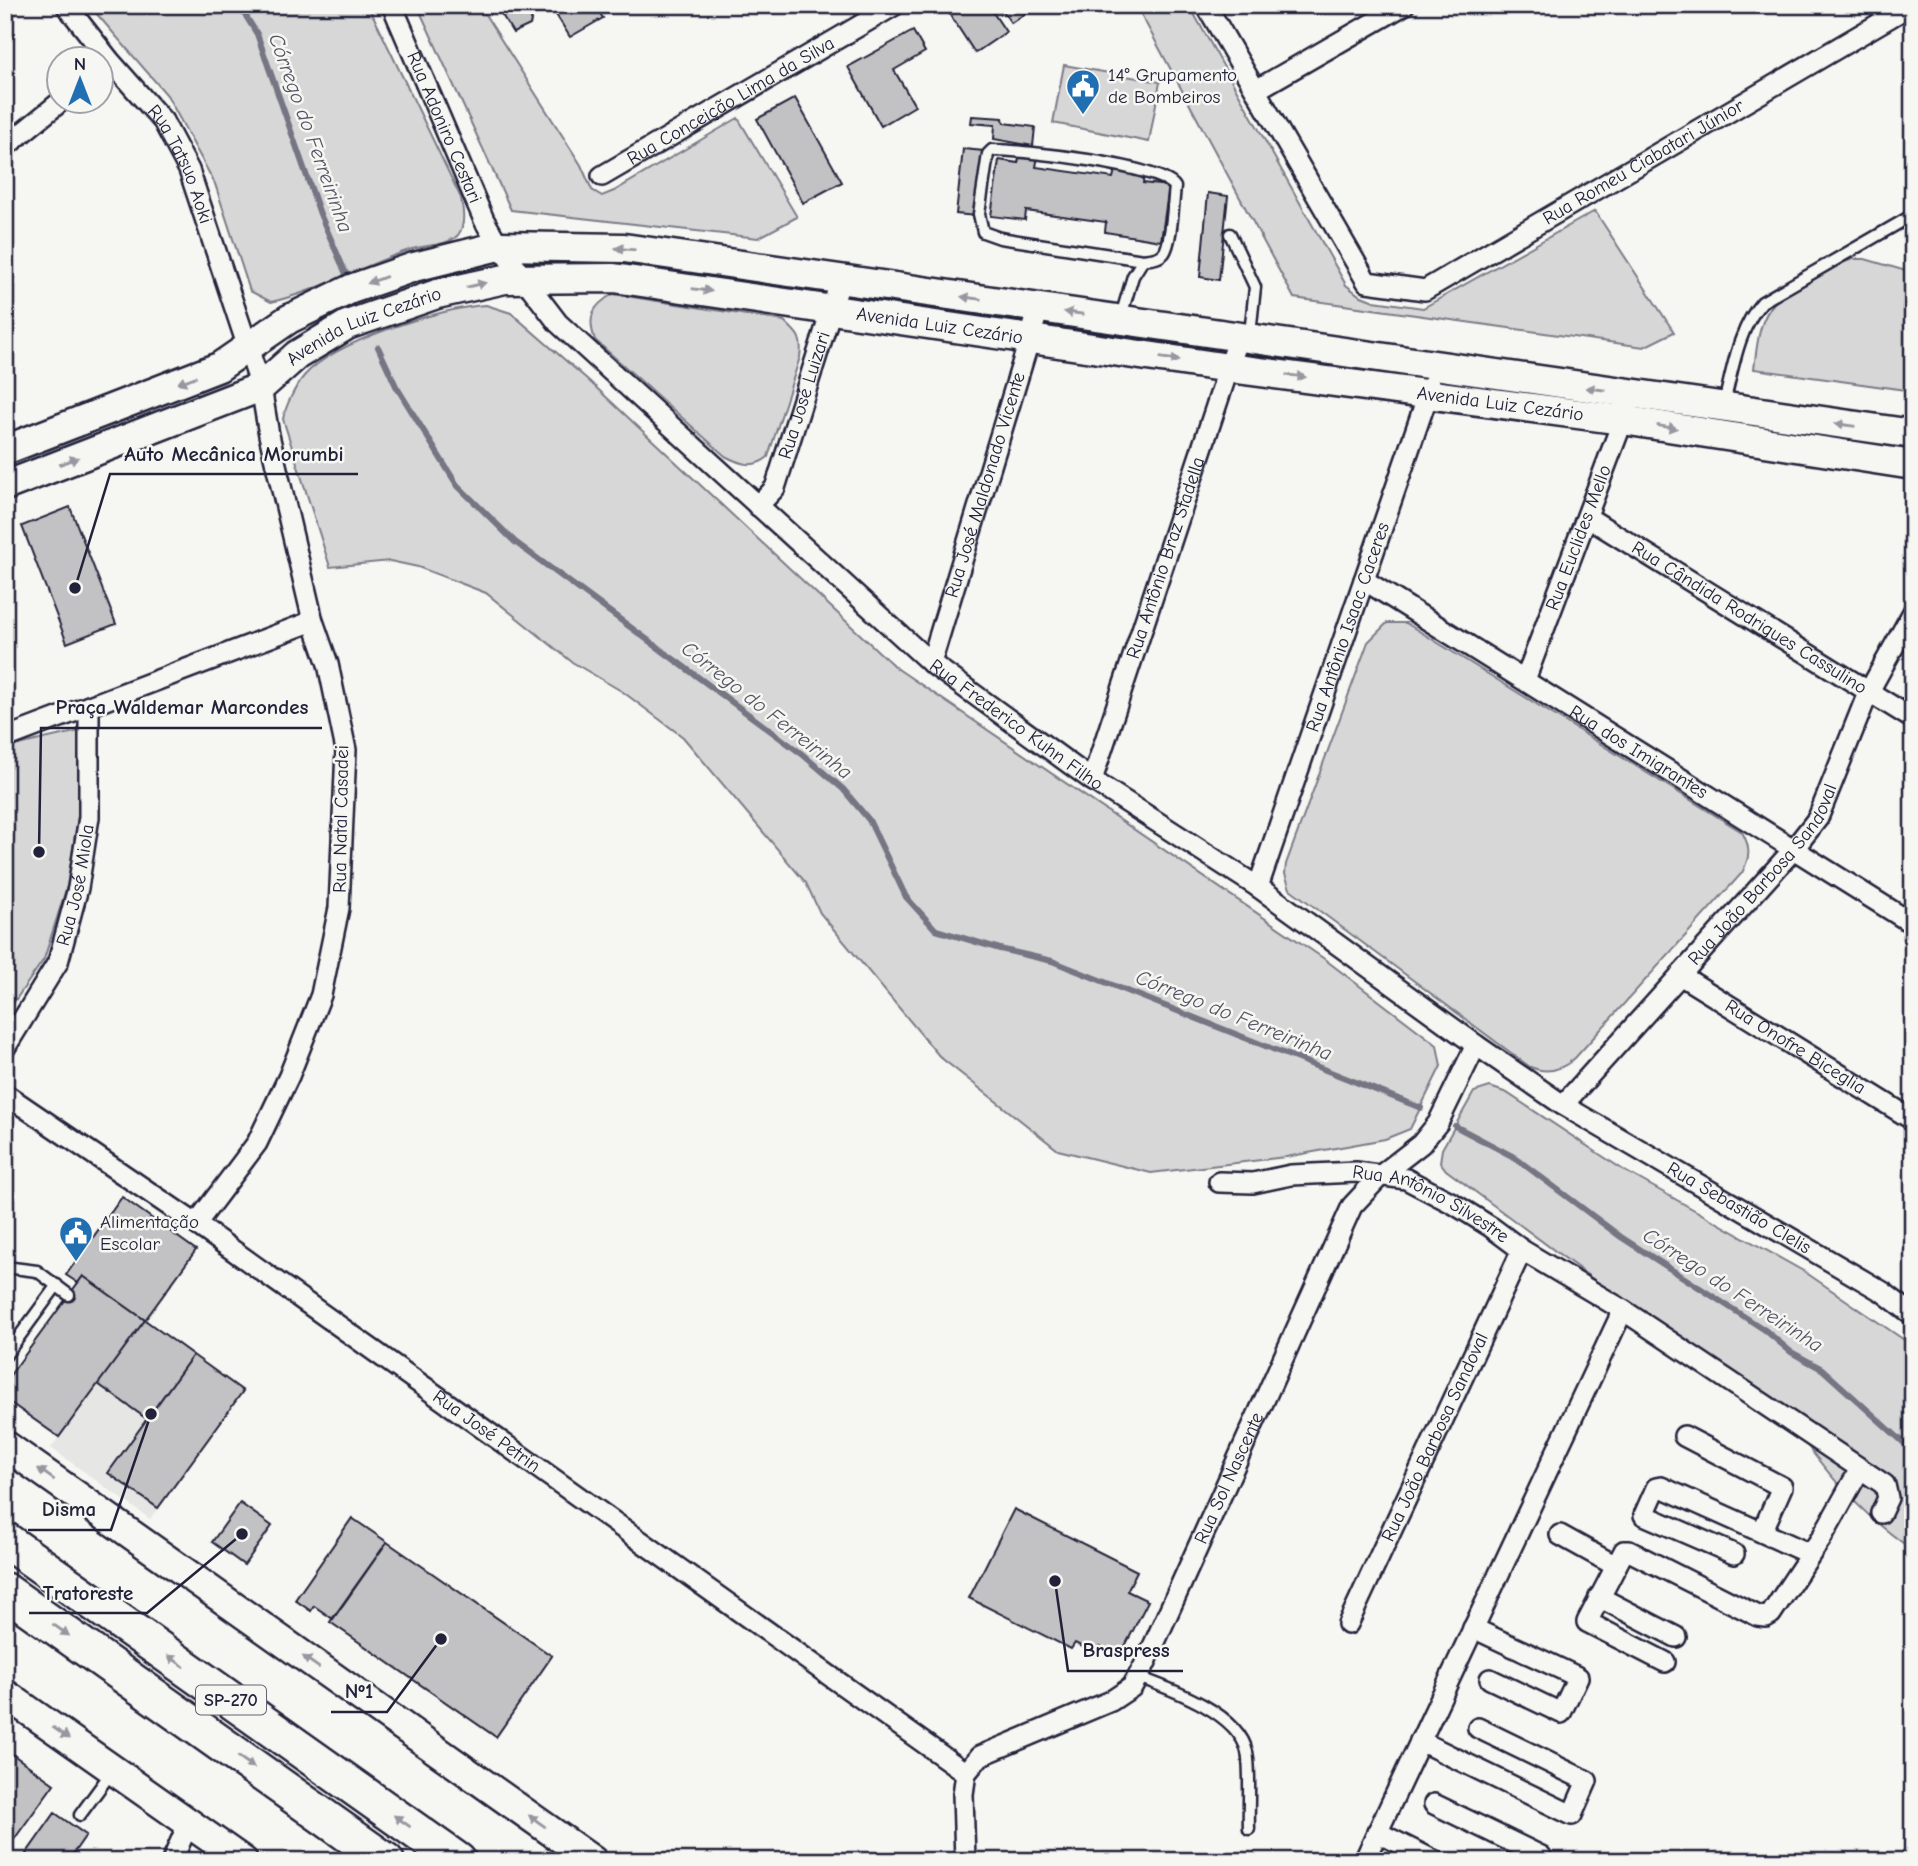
<svg xmlns="http://www.w3.org/2000/svg" width="1918" height="1866" font-family="'Comic Neue',sans-serif">
<rect width="100%" height="100%" fill="#f6f6f2"/>
<filter id="ink" filterUnits="userSpaceOnUse"><feTurbulence type="fractalNoise" baseFrequency=".0143" numOctaves="2"/><feDisplacementMap in="SourceGraphic" scale="14" xChannelSelector="R" yChannelSelector="G"/><feConvolveMatrix kernelMatrix="1 2 1 2 8 2 1 2 1" color-interpolation-filters="sRGB"/></filter>
<g filter="url(#ink)">
<path fill="#e6e6e4" d="M145,1320L243,1391L150,1519L51,1448Z"/>
<path fill="#d7d7d7" stroke="#7c7c89" stroke-width="2" d="M89,5H368L461,198C463,209 466,225 458,235C448,246 425,245 412,249C364,265 319,291 271,302L250,291L215,184L167,95Z
M417,5H479L581,165L592,190L602,196L614,191L738,118L797,217L758,238L511,210Z
M1136,5H1189L1346,285L1359,295L1374,301L1423,308L1595,211L1674,332L1644,347L1294,298Z
M1064,65L1160,82L1149,142L1053,123Z
M1854,259H1865L1913,273V297L1906,296L1903,308L1913,310V391L1754,369C1757,346 1758,320 1775,302L1837,264Z
M613,294L784,321C798,334 803,338 800,357L768,457C754,469 740,464 725,456L595,340C587,317 592,306 613,294Z
M486,305L511,313L588,380L895,667L1323,958L1437,1045L1441,1066L1410,1129L1385,1139L1286,1157L1151,1173L1058,1150L940,1057L820,913L806,883L683,737L623,692L572,662L486,593L418,567L390,561L330,567L283,419C286,405 295,387 304,376C333,342 442,307 486,305Z
M1387,623H1406L1742,832C1751,848 1750,857 1742,873L1575,1058C1562,1070 1547,1074 1530,1067L1290,889L1285,874L1286,864L1368,642Z
M79,731L78,817L67,886L44,959L5,1015V748Z
M1490,1087L1507,1093L1625,1171L1805,1272L1913,1346V1550C1863,1516 1831,1479 1796,1430L1446,1170L1440,1162L1442,1149L1474,1092Z"/>
<g fill="none" stroke-linecap="round" stroke-linejoin="round">
<path stroke="#757583" stroke-width="6" d="M239,5L257,34L320,214L346,274
M378,347L396,386L457,485L515,542L802,754L843,789L869,820L906,897L936,930L1000,949L1052,961L1421,1108
M1455,1126L1514,1157L1621,1237L1765,1330L1791,1352L1822,1369L1913,1451"/>
</g>
<path fill="#c2c2c4" stroke="#22223b" stroke-width="2" d="M496,5H535L530,25L513,33Z
M550,5H594L603,18L570,37Z
M961,5H988L1006,32L975,53L949,13Z
M999,5H1038L1011,23Z
M913,31L925,52L894,70L915,106L881,126L848,67Z
M795,98L842,182L803,203L757,119Z
M972,116L1003,118L1004,123L1035,127L1033,146L994,139L995,125L971,123Z
M963,149L984,151L976,216L956,214Z
M1020,154L1038,156L1036,167L1113,178L1115,170L1144,174L1143,183L1169,186L1161,241L1105,232L1106,222L1026,211L1025,220L991,216L999,160L1018,163Z
M1208,193L1228,196L1219,280L1200,277Z
M70,507L116,624L67,643L22,526Z
M122,1197L196,1250L145,1320L83,1276L78,1283L66,1275Z
M83,1276L145,1320L59,1437L5,1399V1382Z
M145,1320L193,1355L147,1419L98,1384Z
M193,1355L243,1391L158,1508L108,1473Z
M240,1503L272,1526L244,1565L212,1542Z
M1014,1509L1137,1571L1127,1591L1148,1601L1120,1656L1100,1646L1096,1654L1075,1643L1071,1649L969,1598Z
M352,1518L387,1542L333,1619L314,1606L311,1611L295,1600Z
M387,1542L552,1656L496,1737L330,1622Z
M5,1749L54,1784L5,1852Z
M55,1813L86,1835L68,1861H21Z"/>
<g fill="none" stroke-linecap="round" stroke-linejoin="round">
<g stroke="#22223b" stroke-width="15">
<path id="lane" d="M1230,234L1255,287L1250,334
M1121,316L1133,276L1143,260C1150,259 1159,259 1164,253C1172,242 1173,202 1175,187C1162,165 1021,150 992,150L988,154L979,214L983,232L1000,238L1143,260
M1724,403C1733,369 1738,329 1762,302L1913,215
M5,1267L37,1271L69,1295
M5,1356L57,1285
M1138,1677C1171,1689 1239,1713 1247,1752C1251,1772 1248,1808 1249,1829
M80,1815L113,1770"/>
</g>
<g stroke="#22223b" stroke-width="24">
<g id="street">
<path id="s1" d="M66,5L110,61L163,121L189,170L261,387L269,435L313,621L328,664L346,750L339,908L321,995L289,1076L257,1143L196,1224"/>
<path id="s2" d="M392,5L484,220L499,246L558,323L931,663L1092,780L1258,887L1476,1045L1563,1105L1883,1292L1913,1315"/>
<path id="s3" d="M1206,5L1367,282L1425,290L1911,5"/>
<path d="M1256,90L1404,5"/>
<path d="M5,147L60,102"/>
<path id="s4" d="M602,176L895,5"/>
<path id="s5" d="M758,506L775,488L841,279"/>
<path id="s6" d="M1587,517L1913,719"/>
<path id="s7" d="M1364,580L1913,924"/>
<path id="s8" d="M931,663L1039,308"/>
<path id="s9" d="M1525,680L1623,420L1626,408"/>
<path d="M5,738L313,621"/>
<path id="s10" d="M1092,780L1239,337"/>
<path id="s11" d="M1258,887L1431,386"/>
<path id="s12" d="M1680,975L1913,1120"/>
<path id="s13" d="M5,1048L58,962L78,888L89,817V706"/>
<path id="s14" d="M5,1094L196,1224L966,1773"/>
<path id="s15" d="M1563,1105L1793,850L1818,818L1868,693L1913,612"/>
<path id="s16" d="M1219,1182L1253,1183L1291,1175L1356,1172L1406,1179L1454,1204L1491,1227L1522,1250L1623,1310L1885,1485L1888,1498L1881,1513"/>
<path d="M1684,1436L1782,1487L1762,1532"/>
<path d="M1560,1535L1616,1566"/>
<path d="M1734,1554L1644,1515L1656,1488L1661,1487L1810,1554"/>
<path d="M1599,1597L1676,1637"/>
<path id="s17" d="M1348,1624L1522,1250"/>
<path d="M1473,1628L1578,1677L1561,1713L1490,1679"/>
<path d="M1665,1662L1587,1622L1624,1551H1629L1758,1616L1766,1617L1771,1614L1822,1537L1860,1469"/>
<path d="M1420,1741L1572,1815L1587,1781L1478,1728"/>
<path d="M1434,1804L1541,1856L1538,1861"/>
<path d="M1377,1832L1435,1861"/>
<path d="M172,1861L189,1822"/>
<path id="s18" d="M965,1861L963,1794L966,1773L980,1756L1111,1701L1132,1687L1145,1664L1352,1206L1381,1175L1421,1144L1438,1123L1476,1045"/>
<path d="M1364,1861L1623,1310"/>
</g>
</g>
<g stroke="#22223b" stroke-width="33">
<g id="secondary">
<path d="M5,450L219,367L289,319L351,289L414,267L499,246L624,248L1913,434"/>
<path id="s19" d="M5,486L261,387L297,355L347,325L437,294L505,279L614,278L1229,368L1623,420L1913,465"/>
<path d="M5,1445L593,1861"/>
<path d="M5,1694L243,1861"/>
</g>
</g>
<g stroke="#22223b" stroke-width="40">
<path id="highway" d="M5,1540L458,1861
M5,1591L386,1861"/>
</g>
<use href="#lane" stroke="#f6f6f2" stroke-width="10"/>
<use href="#street" stroke="#f6f6f2" stroke-width="19"/>
<use href="#secondary" stroke="#f6f6f2" stroke-width="28"/>
<use href="#highway" stroke="#f6f6f2" stroke-width="35"/>
</g>
<defs><path id="oneway-solid" d="M-6-.8H1V-3.2L6.5 0L1 3.2V.8H-6Z" transform="scale(1.75)"/></defs>
<g fill="#9797a0">
<use href="#oneway-solid" transform="translate(625 249) rotate(-175)"/>
<use href="#oneway-solid" transform="translate(377 280) rotate(160)"/>
<use href="#oneway-solid" transform="translate(476 285) rotate(-13)"/>
<use href="#oneway-solid" transform="translate(702 290) rotate(8)"/>
<use href="#oneway-solid" transform="translate(971 298) rotate(-172)"/>
<use href="#oneway-solid" transform="translate(1074 313) rotate(-172)"/>
<use href="#oneway-solid" transform="translate(1170 359) rotate(8)"/>
<use href="#oneway-solid" transform="translate(1296 376) rotate(7)"/>
<use href="#oneway-solid" transform="translate(187 380) rotate(159)"/>
<use href="#oneway-solid" transform="translate(1596 389) rotate(-172)"/>
<use href="#oneway-solid" transform="translate(1845 425) rotate(-172)"/>
<use href="#oneway-solid" transform="translate(1667 427) rotate(9)"/>
<use href="#oneway-solid" transform="translate(69 461) rotate(-21)"/>
<use href="#oneway-solid" transform="translate(46 1474) rotate(-145)"/>
<use href="#oneway-solid" transform="translate(61 1630) rotate(35)"/>
<use href="#oneway-solid" transform="translate(176 1661) rotate(-145)"/>
<use href="#oneway-solid" transform="translate(311 1662) rotate(-145)"/>
<use href="#oneway-solid" transform="translate(61 1733) rotate(35)"/>
<use href="#oneway-solid" transform="translate(246 1762) rotate(35)"/>
<use href="#oneway-solid" transform="translate(402 1821) rotate(-145)"/>
<use href="#oneway-solid" transform="translate(537 1821) rotate(-145)"/>
</g>
</g>
<defs>
<g id="civic-pin" transform="scale(1.75)"><path d="M0 17L-7.5 6A9.5 9.5 0 1 1 7.5 6Z" fill="#1f6fb2" stroke="#f6f6f2"/><path d="M-.6-6.5H3V-4.5H.6V-3L4-1V1h2V6H-6V1h2V-1L-.6-3ZM-1.2 2.5V6h2.4V2.5Z" fill="#fff"/></g>
</defs>
<g fill-rule="evenodd">
<use href="#civic-pin" x="1083" y="86"/>
<use href="#civic-pin" x="76" y="1233"/>
</g>
<g text-anchor="middle" dominant-baseline="central" stroke-width="5" stroke-linejoin="round" paint-order="stroke">
<rect fill="#f6f6f2" stroke="#626272" stroke-width="2" x="196" y="1685.5" width="70" height="29" rx="5"/>
<g font-size="18" font-weight="bold" fill="#22223b">
<text x="231" y="1700">SP-270</text>
</g>
<g font-size="19" fill="#22223b" stroke="#f6f6f2" text-anchor="start">
<text x="1108" y="75">14° Grupamento<tspan x="1108" dy="22">de Bombeiros</tspan></text>
<text x="100" y="1222">Alimentação<tspan x="100" dy="22">Escolar</tspan></text>
</g>
<g font-size="19" fill="#22223b" stroke="#f6f6f2">
<text stroke="none"><textPath href="#s4" startOffset="149">Rua Conceição Lima da Silva</textPath></text>
<text stroke="none"><textPath href="#s2" startOffset="133">Rua Adoniro Cestari</textPath></text>
<text stroke="none"><textPath href="#s3" startOffset="632">Rua Romeu Ciabatari Júnior</textPath></text>
<text stroke="none"><textPath href="#s1" startOffset="198">Rua Tatsuo Aoki</textPath></text>
<text stroke="none"><textPath href="#s19" startOffset="984">Avenida Luiz Cezário</textPath></text>
<text stroke="none"><textPath href="#s19" startOffset="396">Avenida Luiz Cezário</textPath></text>
<text stroke="none"><textPath href="#s5" startOffset="122">Rua José Luizari</textPath></text>
<text stroke="none"><textPath href="#s19" startOffset="1550">Avenida Luiz Cezário</textPath></text>
<text stroke="none"><textPath href="#s8" startOffset="186">Rua José Maldonado Vicente</textPath></text>
<text stroke="none"><textPath href="#s9" startOffset="152">Rua Euclides Mello</textPath></text>
<text stroke="none"><textPath href="#s10" startOffset="234">Rua Antônio Braz Stadella</textPath></text>
<text stroke="none"><textPath href="#s6" startOffset="191">Rua Cândida Rodrigues Cassulino</textPath></text>
<text stroke="none"><textPath href="#s11" startOffset="275">Rua Antônio Isaac Caceres</textPath></text>
<text stroke="none"><textPath href="#s2" startOffset="971">Rua Frederico Kuhn Filho</textPath></text>
<text stroke="none"><textPath href="#s7" startOffset="324">Rua dos Imigrantes</textPath></text>
<text transform="translate(341 819) rotate(-89)">Rua Natal Casadei</text>
<text stroke="none"><textPath href="#s15" startOffset="306">Rua João Barbosa Sandoval</textPath></text>
<text stroke="none"><textPath href="#s13" startOffset="180">Rua José Miola</textPath></text>
<text stroke="none"><textPath href="#s12" startOffset="136">Rua Onofre Biceglia</textPath></text>
<text stroke="none"><textPath href="#s16" startOffset="220">Rua Antônio Silvestre</textPath></text>
<text stroke="none"><textPath href="#s2" startOffset="1841">Rua Sebastião Clelis</textPath></text>
<text stroke="none"><textPath href="#s14" startOffset="588">Rua José Petrin</textPath></text>
<text stroke="none"><textPath href="#s17" startOffset="206">Rua João Barbosa Sandoval</textPath></text>
<text stroke="none"><textPath href="#s18" startOffset="508">Rua Sol Nascente</textPath></text>
</g>
<g font-size="21" font-style="italic" fill="#535365" stroke="#f6f6f2">
<text transform="translate(311 133) rotate(70)">Córrego do Ferreirinha</text>
<text transform="translate(767 710) rotate(38)">Córrego do Ferreirinha</text>
<text transform="translate(1234 1015) rotate(22)">Córrego do Ferreirinha</text>
<text transform="translate(1733 1290) rotate(33)">Córrego do Ferreirinha</text>
</g>
</g>
<path fill="none" stroke="#22223b" stroke-width="2.5" d="M75 588L110 474H358M39 852L41 728H322M151 1414L111 1530H28M242 1534L147 1613H29M1055 1581L1068 1671H1183M441 1639L387 1712H331"/>
<g fill="#22223b" stroke="#f6f6f2" stroke-width="2.5">
<circle cx="75" cy="588" r="7"/>
<circle cx="39" cy="852" r="7"/>
<circle cx="151" cy="1414" r="7"/>
<circle cx="242" cy="1534" r="7"/>
<circle cx="1055" cy="1581" r="7"/>
<circle cx="441" cy="1639" r="7"/>
</g>
<g font-size="21" text-anchor="middle" font-weight="bold" fill="#22223b" stroke="#f6f6f2" stroke-width="5" stroke-linejoin="round" paint-order="stroke">
<text x="234" y="461">Auto Mecânica Morumbi</text>
<text x="182" y="714">Praça Waldemar Marcondes</text>
<text x="69" y="1516">Disma</text>
<text x="88" y="1600">Tratoreste</text>
<text x="1126" y="1657">Braspress</text>
<text x="359" y="1698">Nº1</text>
</g>
<rect width="1918" height="1866" fill="none" stroke="#f6f6f2" stroke-width="28"/>
<rect x="14" y="14" width="1890" height="1838" fill="none" stroke="#22223b" stroke-width="2.5" filter="url(#ink)"/>
<g transform="translate(80 80)"><circle r="33" fill="#f6f6f2" stroke="#a1a1a9" stroke-width="2"/>
<path d="M0-5L12 26L0 18L-12 26Z" fill="#1f6fb2"/>
<text y="-10" font-size="19" font-weight="bold" text-anchor="middle" fill="#22223b">N</text>
</g>
</svg>
